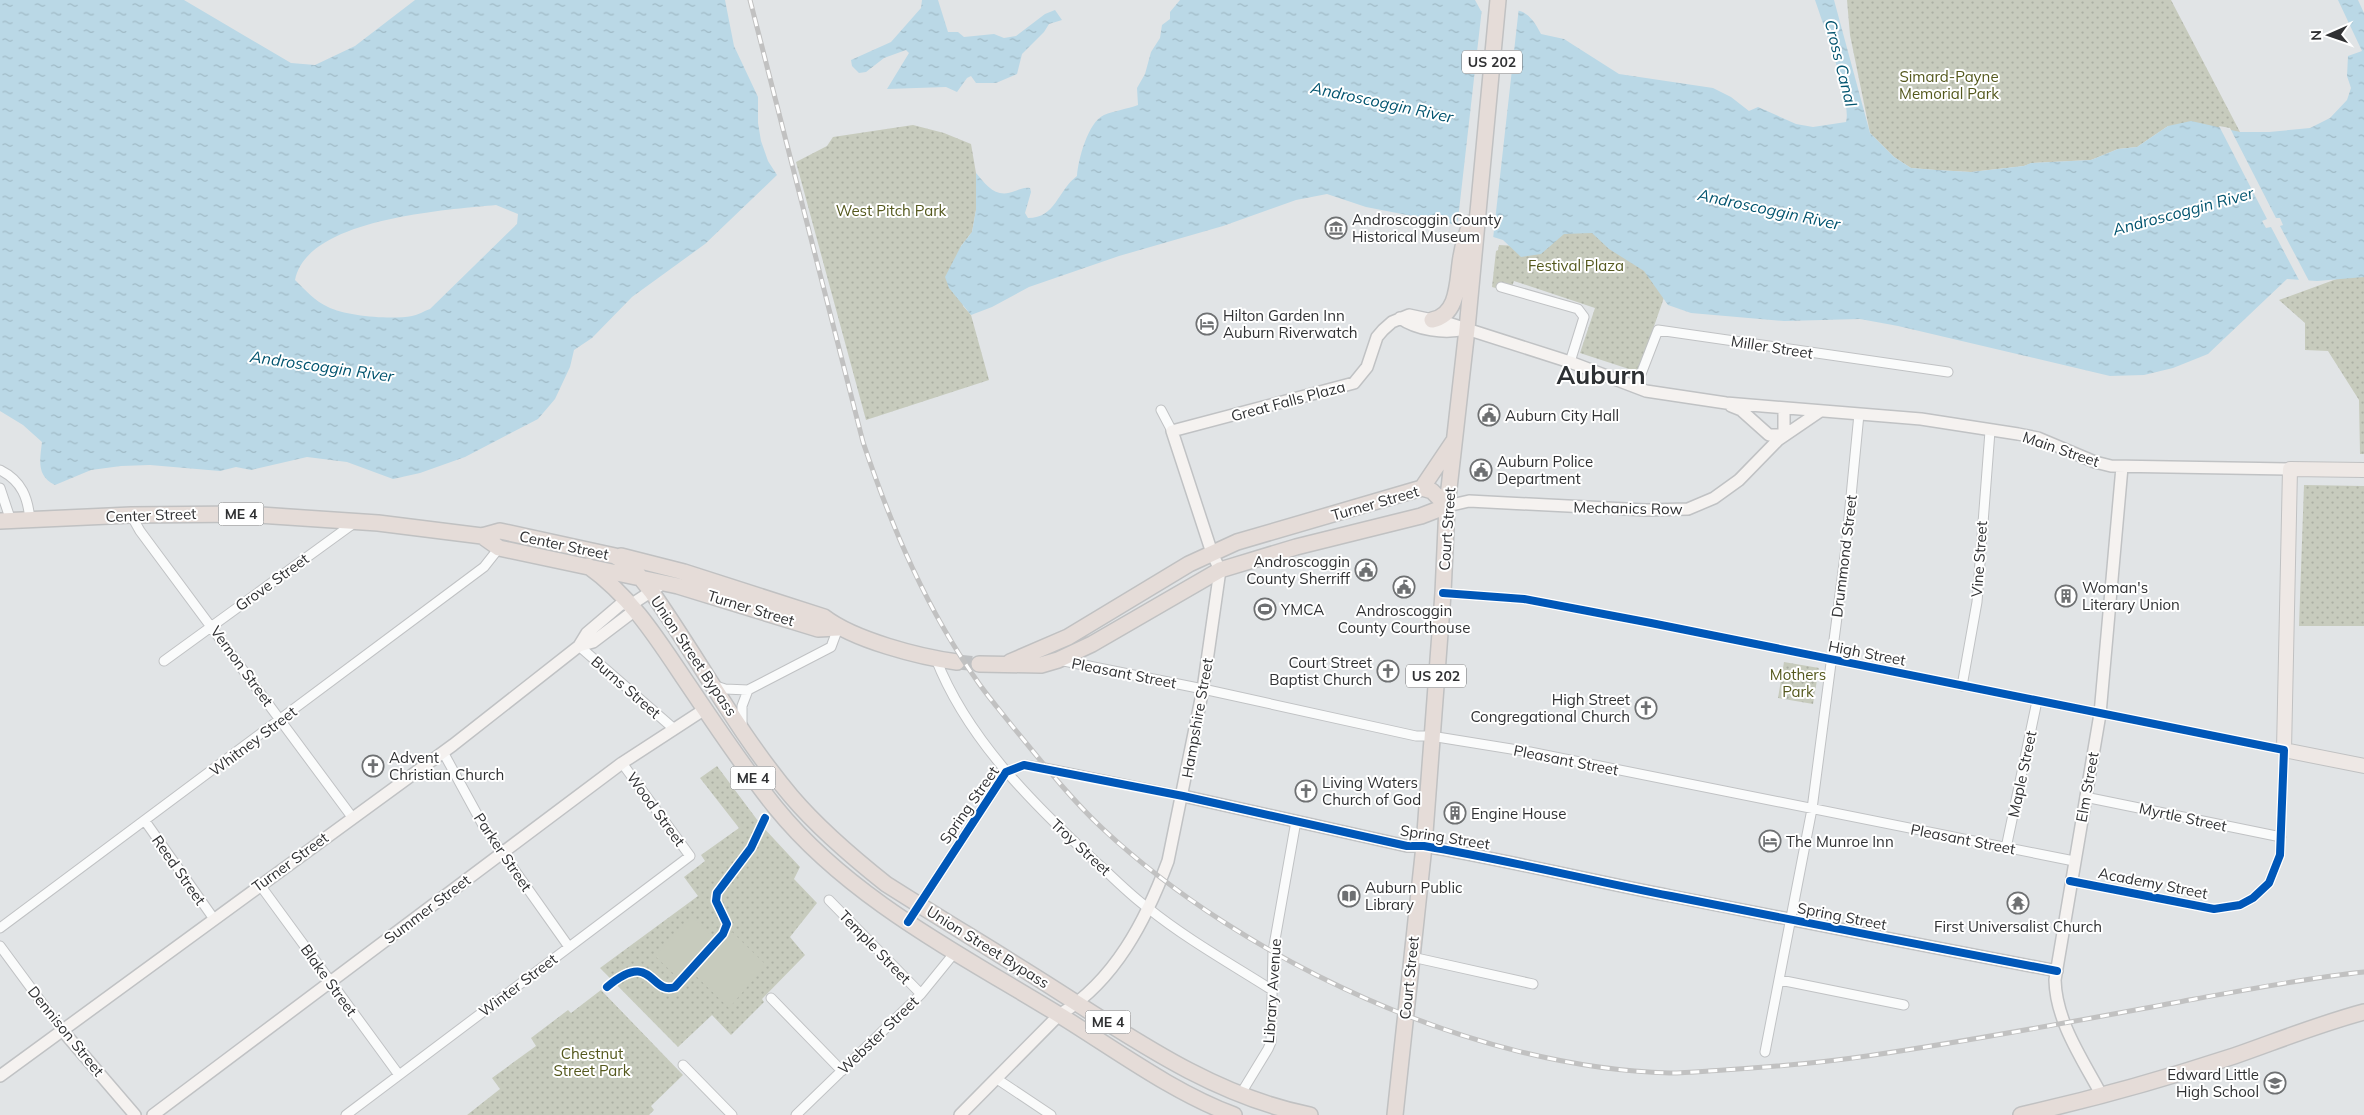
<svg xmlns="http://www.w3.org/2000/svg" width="2364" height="1115" font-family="Mulish,sans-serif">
<defs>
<pattern id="grass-dots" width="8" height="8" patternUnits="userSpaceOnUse" patternTransform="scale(1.25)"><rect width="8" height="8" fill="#c7cbbd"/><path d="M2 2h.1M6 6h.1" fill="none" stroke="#abafa3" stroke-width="1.8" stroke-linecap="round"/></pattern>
<pattern id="water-ripples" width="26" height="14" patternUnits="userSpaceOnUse" patternTransform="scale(1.25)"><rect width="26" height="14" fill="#bad8e6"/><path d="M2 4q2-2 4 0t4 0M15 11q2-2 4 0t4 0" fill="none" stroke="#a0bac6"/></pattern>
</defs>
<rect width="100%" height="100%" fill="#e1e4e6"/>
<path fill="url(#grass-dots)" d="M1847,0H2171L2240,132L2168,126L2137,147L2118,149L2091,160L2032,163L2024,166L1971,172L1936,170L1911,168L1894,157L1870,133L1850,35Z
M913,125L944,133L971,144L976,173V210L972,232L961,246L963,306L971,315L989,380L866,420L796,162L827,146L833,137Z
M1575,222C1583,227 1592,231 1599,237C1610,247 1613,255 1629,254L1667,289L1638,372L1580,353L1595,308L1514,281L1510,292L1492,287L1496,251L1498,250L1499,245L1516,246Z
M2364,269V454H2360L2359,400L2328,351L2305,350V323L2279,300Z
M2304,485L2364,486V626H2299Z
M1784,662L1819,668L1813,704L1778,698Z
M717,766L761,825L800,867L794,879L817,903L790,937L805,955L762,999L764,1002L731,1035L712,1015L678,1047L600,968L698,896L684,877L705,861L701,855L739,828L700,778Z
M601,990L683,1075L651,1106L654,1110L649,1115H467L500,1089L492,1078L536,1046L531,1038L568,1010L571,1013Z"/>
<path fill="#c7cbbd" d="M692,917L713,937L676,976L655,956Z
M732,932L766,965L729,1008L695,975Z"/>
<path fill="url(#water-ripples)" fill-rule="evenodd" d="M0,0H184L291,63L315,65L355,46L415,0H725L734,46L758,97V123L761,141L768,161L777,175L705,244L632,297L592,338L574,350L570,367L555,399L538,419L465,457L420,473L393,479L347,462L307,457L251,470L236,467L220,471L150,465L121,466L91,470L55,485C36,476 40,460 42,442L23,425L0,411ZM496,205L518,214L517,224L430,309C424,311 418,315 412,316C391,320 346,316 328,307C315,301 305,290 295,280C307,218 446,210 496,205Z
M922,0H938L948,32H958L964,37L994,34L1004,38L1016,36L1045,14L1055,10L1062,20L1049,24L1044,32L1022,54L1017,74L996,83H976L971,76L967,78L957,92L946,87L887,89L909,53L906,50L884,58L866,72L859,73L852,66L851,60L891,42L921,8Z
M1180,0H1475L1481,11C1513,10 1525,2 1541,34L1564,39L1619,74L1713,88L1731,97L1749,111L1758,107L1796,124L1813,127L1846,122C1852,102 1823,24 1815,0H1834L1870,133L1894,157L1911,168L1936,170L1971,172L2024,166L2031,163L2091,160L2118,149L2137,147L2168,126L2191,121L2240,132H2269L2310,128L2330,118L2347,100L2351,88L2347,76L2348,56L2362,51L2338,0H2358L2364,13V277L2317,281L2287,279L2208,354L2173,368L2144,375L2110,376L1898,326L1860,319L1784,321L1691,313L1668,305L1644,271L1609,249L1592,233L1564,234L1541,254L1521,257L1503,240L1448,223L1366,207L1327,194L1296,200L1223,226L1119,256L1029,287L992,307L971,315L949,288L945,277L961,246L972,232L976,210V173C987,186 996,199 1015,191C1021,189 1024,187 1030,188L1031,192L1025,213L1028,218C1056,218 1057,191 1077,176C1078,160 1088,122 1104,115C1114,111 1127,109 1138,105L1137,88L1145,74L1151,52L1160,38L1162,25L1170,19V12Z"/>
<path fill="#e1e4e6" d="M1519,7L1493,239L1457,228L1482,8Z
M2219,126L2230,128L2276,218H2280L2283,225L2280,226L2310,283L2300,282L2271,227L2266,228L2262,221L2267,219Z"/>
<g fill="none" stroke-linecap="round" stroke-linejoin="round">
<path stroke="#bec0c2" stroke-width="15" stroke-dasharray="15 8" stroke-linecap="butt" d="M957,662L979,664"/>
<g stroke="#c0c2c4" stroke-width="11">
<path id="street" d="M1501,287L1578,309L1584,317L1570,362
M1636,387L1658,330L1948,372
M1161,410L1172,431
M0,470C22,481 28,498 30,520
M0,488L11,521
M131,515L140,531L352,817
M1443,593L1524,599L1651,623L2284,750L2280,855L2269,883L2253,898L2240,905L2214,909L2070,881
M579,646L673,728
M936,659C967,739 1035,806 1097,863C1114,878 1130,895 1148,908C1185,938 1231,964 1272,990
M1059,660L1203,689L1416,736H1431L1530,752L2074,861
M164,661L354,523
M713,685L725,689L748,690L831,647L838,628
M1962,686L1977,602L1990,431
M742,726V706L748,690
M443,752L484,827L569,947
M2085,797L2281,837
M145,821L214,919
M2006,848L2037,701
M260,885L399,1075
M829,900L921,994
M908,922L1006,772L1024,765L1045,768L1183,796
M0,928L484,567L499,548
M0,946L62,1030
M1412,957L1533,984
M1780,980L1904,1005
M771,998L842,1071
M1765,1052L1812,809L1846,548L1859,414
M683,1065L732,1115
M997,1079L1051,1115
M1240,1095L1268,1049L1271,1042L1273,951L1296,821
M346,1115L690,856L622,763
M796,1115L921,994L956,951"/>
</g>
<g stroke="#c0c2c4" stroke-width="14">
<path id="secondary" d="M1400,318C1417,330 1445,334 1465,329
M1731,406L1741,410L1769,435H1784
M1784,435V408
M1447,506L1469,501L1646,510L1688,509L1714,498L1739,480L1778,440L1819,412
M579,646L593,642L626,617L630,614L632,604
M1183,796L1407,846H1424C1507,860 1588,880 1671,896C1800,922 1928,946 2057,971
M62,1030L135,1115
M0,1076L453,745L579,646L587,633L621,604H632L658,587
M2102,1096C2083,1060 2056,1022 2055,980L2100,714L2122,467
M153,1115L622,763L705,709
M960,1115L1059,1015C1115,981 1146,920 1168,861L1203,689L1220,570L1212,553L1172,431L1354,383L1367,367L1377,337L1383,330L1392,322L1409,315L1451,324L1570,362L1646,391L1726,403L1921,419L2018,434L2038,438L2095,462L2111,466L2290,469"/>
</g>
<g stroke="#c0c1c2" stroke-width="16">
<path id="primary" d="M2364,470L2290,469L2284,750L2364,766"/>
</g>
<g stroke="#c0c1c2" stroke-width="18">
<path id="highway" d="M1432,320C1460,315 1457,278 1461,257C1463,245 1466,234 1471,223
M1422,488L1453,442
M0,521L131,515L245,514L378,523L482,536L500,531L615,556L632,567L651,591C698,658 738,733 791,796C819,829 852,857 886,884C941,919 998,953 1053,988C1133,1039 1216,1097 1310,1115
M482,536L499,548L678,586L818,629L838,628
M621,556L684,572L824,617C854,640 919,657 957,662
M588,566C630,596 655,635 683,677C713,721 742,766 776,808C851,900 962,955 1061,1016C1116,1050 1174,1093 1234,1115
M1010,662L1068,637L1189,564L1237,542L1422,488L1432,491L1447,506
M979,664L1041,665L1058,660L1092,644L1220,570L1296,547L1421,516L1447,506
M1395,1115L1424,846L1443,593L1447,506L1467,329L1498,0
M2021,1115C2093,1099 2164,1079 2234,1056C2277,1041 2319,1024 2364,1012"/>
</g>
<use href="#street" stroke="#fafbfb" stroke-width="9"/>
<use href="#secondary" stroke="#f5f2f0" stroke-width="11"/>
<use href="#primary" stroke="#eee8e5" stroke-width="14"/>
<use href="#highway" stroke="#e5dcd8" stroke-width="15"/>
<g stroke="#c1c1c1" stroke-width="5">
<path id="rail" d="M750,0L863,442C892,528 927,611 980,685C990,699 1002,713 1013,727C1042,762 1069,797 1102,828C1244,961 1474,1068 1670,1073C1688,1073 1706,1071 1724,1070C1772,1067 1819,1063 1867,1056C1977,1040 2086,1019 2195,999C2251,989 2307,978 2364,972"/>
</g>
<use href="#rail" stroke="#fff" stroke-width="3" stroke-dasharray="9" stroke-linecap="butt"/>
<g stroke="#fff" stroke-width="11">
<path id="cycleway" d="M1443,593L1524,599L1651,623L2284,750L2280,855L2269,883L2253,898L2240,905L2214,909L2070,881
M908,922L1006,772L1024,765L1183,796L1407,846H1424C1507,860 1588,880 1671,896C1800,922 1928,946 2057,971
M607,987C653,948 650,996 675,987L723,934L727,924L716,901L717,893L751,848L765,818"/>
</g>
<use href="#cycleway" stroke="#0057b8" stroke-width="8"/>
</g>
<defs>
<g id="museum-ring" transform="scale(1.125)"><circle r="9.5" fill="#fff" stroke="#6e7072" stroke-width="1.5"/><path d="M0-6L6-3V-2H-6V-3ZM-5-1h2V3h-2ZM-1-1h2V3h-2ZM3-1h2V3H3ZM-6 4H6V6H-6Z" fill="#6e7072"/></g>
<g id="hotel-ring" transform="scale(1.125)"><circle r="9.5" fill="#fff" stroke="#6e7072" stroke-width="1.5"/><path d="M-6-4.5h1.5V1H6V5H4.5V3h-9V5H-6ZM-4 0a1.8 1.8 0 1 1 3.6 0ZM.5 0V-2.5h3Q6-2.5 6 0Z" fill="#6e7072"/></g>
<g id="civic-ring" transform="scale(1.125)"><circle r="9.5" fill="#fff" stroke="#6e7072" stroke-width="1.5"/><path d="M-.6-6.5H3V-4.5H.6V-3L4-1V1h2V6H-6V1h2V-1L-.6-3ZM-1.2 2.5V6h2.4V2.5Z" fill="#6e7072"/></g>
<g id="building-ring" transform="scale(1.125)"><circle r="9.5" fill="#fff" stroke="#6e7072" stroke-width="1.5"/><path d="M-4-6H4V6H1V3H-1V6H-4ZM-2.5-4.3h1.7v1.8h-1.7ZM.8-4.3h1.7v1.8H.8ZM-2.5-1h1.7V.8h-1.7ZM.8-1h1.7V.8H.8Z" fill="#6e7072"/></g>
<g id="stadium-ring" transform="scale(1.125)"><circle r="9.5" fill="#fff" stroke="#6e7072" stroke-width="1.5"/><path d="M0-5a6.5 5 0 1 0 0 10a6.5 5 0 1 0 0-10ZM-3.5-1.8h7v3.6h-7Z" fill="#6e7072"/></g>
<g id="church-ring" transform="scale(1.125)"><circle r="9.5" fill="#fff" stroke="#6e7072" stroke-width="1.5"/><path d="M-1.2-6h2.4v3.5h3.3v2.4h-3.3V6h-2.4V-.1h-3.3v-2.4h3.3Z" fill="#6e7072"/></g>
<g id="library-ring" transform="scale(1.125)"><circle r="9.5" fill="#fff" stroke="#6e7072" stroke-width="1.5"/><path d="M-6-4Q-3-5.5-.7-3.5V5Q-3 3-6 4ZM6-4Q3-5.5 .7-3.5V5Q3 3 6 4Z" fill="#6e7072"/></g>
<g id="temple-ring" transform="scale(1.125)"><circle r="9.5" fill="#fff" stroke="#6e7072" stroke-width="1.5"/><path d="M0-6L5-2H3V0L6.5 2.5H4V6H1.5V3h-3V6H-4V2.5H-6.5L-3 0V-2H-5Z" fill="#6e7072"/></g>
<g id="school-ring" transform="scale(1.125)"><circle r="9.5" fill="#fff" stroke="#6e7072" stroke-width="1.5"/><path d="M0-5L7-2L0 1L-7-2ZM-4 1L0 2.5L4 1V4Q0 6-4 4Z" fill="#6e7072"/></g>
</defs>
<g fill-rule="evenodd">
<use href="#museum-ring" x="1336" y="228"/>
<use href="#hotel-ring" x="1207" y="324"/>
<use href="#civic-ring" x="1489" y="415"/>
<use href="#civic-ring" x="1481" y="470"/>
<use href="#civic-ring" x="1366" y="570"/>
<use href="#civic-ring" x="1404" y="587"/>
<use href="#building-ring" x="2066" y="596"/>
<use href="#stadium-ring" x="1265" y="609"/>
<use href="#church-ring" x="1388" y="671"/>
<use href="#church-ring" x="1646" y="708"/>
<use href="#church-ring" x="373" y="766"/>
<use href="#church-ring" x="1306" y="791"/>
<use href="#building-ring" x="1455" y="813"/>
<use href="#hotel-ring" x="1770" y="841"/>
<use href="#library-ring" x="1349" y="896"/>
<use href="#temple-ring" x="2018" y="903"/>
<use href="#school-ring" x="2275" y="1083"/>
</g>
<g text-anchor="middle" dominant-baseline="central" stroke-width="4" stroke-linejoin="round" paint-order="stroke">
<g fill="#fff" stroke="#6e6f70" stroke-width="1">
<rect x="1462" y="50.5" width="60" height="23" rx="4"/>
<rect x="218.5" y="502.5" width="45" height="23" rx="4"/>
<rect x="1406" y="664.5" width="60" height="23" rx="4"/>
<rect x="730.5" y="766.5" width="45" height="23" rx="4"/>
<rect x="1085.5" y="1010.5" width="45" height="23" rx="4"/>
</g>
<g font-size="14" font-weight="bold" fill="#303133">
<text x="1492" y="62">US 202</text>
<text x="241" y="514">ME 4</text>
<text x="1436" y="676">US 202</text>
<text x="753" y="778">ME 4</text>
<text x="1108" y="1022">ME 4</text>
</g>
<g font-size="15" fill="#54581d" stroke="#fff">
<text x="1949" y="76">Simard-Payne<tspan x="1949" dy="17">Memorial Park</tspan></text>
<text x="891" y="210">West Pitch Park</text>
<text x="1576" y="265">Festival Plaza</text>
<text x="1798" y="674">Mothers<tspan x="1798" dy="17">Park</tspan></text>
<text x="592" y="1053">Chestnut<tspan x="592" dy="17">Street Park</tspan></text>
</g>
<g font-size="15" fill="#303133" stroke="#fff" text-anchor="start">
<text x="1352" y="219">Androscoggin County<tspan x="1352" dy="17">Historical Museum</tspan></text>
<text x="1223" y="315">Hilton Garden Inn<tspan x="1223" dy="17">Auburn Riverwatch</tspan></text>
<text x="1505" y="415">Auburn City Hall</text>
<text x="1497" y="461">Auburn Police<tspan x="1497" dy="17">Department</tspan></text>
<text x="1350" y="561" text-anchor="end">Androscoggin<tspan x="1350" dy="17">County Sherriff</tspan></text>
<text x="2082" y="587">Woman's<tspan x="2082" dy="17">Literary Union</tspan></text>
<text x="1281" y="609">YMCA</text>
<text x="1404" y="610" text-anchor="middle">Androscoggin<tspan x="1404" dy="17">County Courthouse</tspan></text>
<text x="1372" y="662" text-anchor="end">Court Street<tspan x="1372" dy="17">Baptist Church</tspan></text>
<text x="1630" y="699" text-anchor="end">High Street<tspan x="1630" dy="17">Congregational Church</tspan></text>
<text x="389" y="757">Advent<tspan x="389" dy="17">Christian Church</tspan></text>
<text x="1322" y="782">Living Waters<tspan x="1322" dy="17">Church of God</tspan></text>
<text x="1471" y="813">Engine House</text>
<text x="1786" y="841">The Munroe Inn</text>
<text x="1365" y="887">Auburn Public<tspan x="1365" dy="17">Library</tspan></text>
<text x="2018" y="926" text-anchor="middle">First Universalist Church</text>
<text x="2259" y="1074" text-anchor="end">Edward Little<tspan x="2259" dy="17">High School</tspan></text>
</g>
<g font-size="15" fill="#303133" stroke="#fff">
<text transform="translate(1772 347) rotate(9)">Miller Street</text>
<text transform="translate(1288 401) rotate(-15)">Great Falls Plaza</text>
<text transform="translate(2061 449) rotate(19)">Main Street</text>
<text transform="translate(1375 503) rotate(-16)">Turner Street</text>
<text transform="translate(1628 508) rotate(1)">Mechanics Row</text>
<text transform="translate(151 515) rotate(-2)">Center Street</text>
<text transform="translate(1447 529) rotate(-86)">Court Street</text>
<text transform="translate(564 545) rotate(12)">Center Street</text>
<text transform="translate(1844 556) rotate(-83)">Drummond Street</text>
<text transform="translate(1979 559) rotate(-86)">Vine Street</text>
<text transform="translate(272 582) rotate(-36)">Grove Street</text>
<text transform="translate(751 608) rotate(17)">Turner Street</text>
<text transform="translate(1867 653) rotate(11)">High Street</text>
<text transform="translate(694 656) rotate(56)">Union Street Bypass</text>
<text transform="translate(242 666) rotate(54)">Vernon Street</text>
<text transform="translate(1124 673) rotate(11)">Pleasant Street</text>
<text transform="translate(626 687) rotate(41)">Burns Street</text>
<text transform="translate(1197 718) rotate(-80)">Hampshire Street</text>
<text transform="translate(253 741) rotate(-37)">Whitney Street</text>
<text transform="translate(1566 760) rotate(11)">Pleasant Street</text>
<text transform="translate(2022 774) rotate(-78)">Maple Street</text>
<text transform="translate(2087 787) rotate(-80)">Elm Street</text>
<text transform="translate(969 805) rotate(-55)">Spring Street</text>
<text transform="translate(656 809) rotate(54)">Wood Street</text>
<text transform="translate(2183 817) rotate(12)">Myrtle Street</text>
<text transform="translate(1445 837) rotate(9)">Spring Street</text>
<text transform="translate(1963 839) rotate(11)">Pleasant Street</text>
<text transform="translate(1081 847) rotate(43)">Troy Street</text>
<text transform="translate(503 852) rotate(56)">Parker Street</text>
<text transform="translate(290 862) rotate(-36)">Turner Street</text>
<text transform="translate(179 870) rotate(55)">Reed Street</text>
<text transform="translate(2153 883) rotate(11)">Academy Street</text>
<text transform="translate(427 909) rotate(-37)">Summer Street</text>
<text transform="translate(1842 916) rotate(11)">Spring Street</text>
<text transform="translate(875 947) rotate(46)">Temple Street</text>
<text transform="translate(988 947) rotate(32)">Union Street Bypass</text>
<text transform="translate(1409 978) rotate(-84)">Court Street</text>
<text transform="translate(329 980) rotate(54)">Blake Street</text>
<text transform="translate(518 985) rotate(-37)">Winter Street</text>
<text transform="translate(1272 991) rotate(-86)">Library Avenue</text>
<text transform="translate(66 1031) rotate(51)">Dennison Street</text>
<text transform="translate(878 1035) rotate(-44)">Webster Street</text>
</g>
<g font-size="16" font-style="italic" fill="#00536e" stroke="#fff">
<text transform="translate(1841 63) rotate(76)">Cross Canal</text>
<text transform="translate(1382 102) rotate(12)">Androscoggin River</text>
<text transform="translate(1769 209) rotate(12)">Androscoggin River</text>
<text transform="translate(2183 211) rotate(-15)">Androscoggin River</text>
<text transform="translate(322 366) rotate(8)">Androscoggin River</text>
</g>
<g font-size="25" font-weight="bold" fill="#2d3033" stroke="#fff">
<text x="1601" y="374">Auburn</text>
</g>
</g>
<g transform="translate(2329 35) rotate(268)" stroke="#ffffff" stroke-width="4" paint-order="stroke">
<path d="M0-4L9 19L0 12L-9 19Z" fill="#303133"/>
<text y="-8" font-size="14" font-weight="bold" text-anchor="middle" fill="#303133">N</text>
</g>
</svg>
